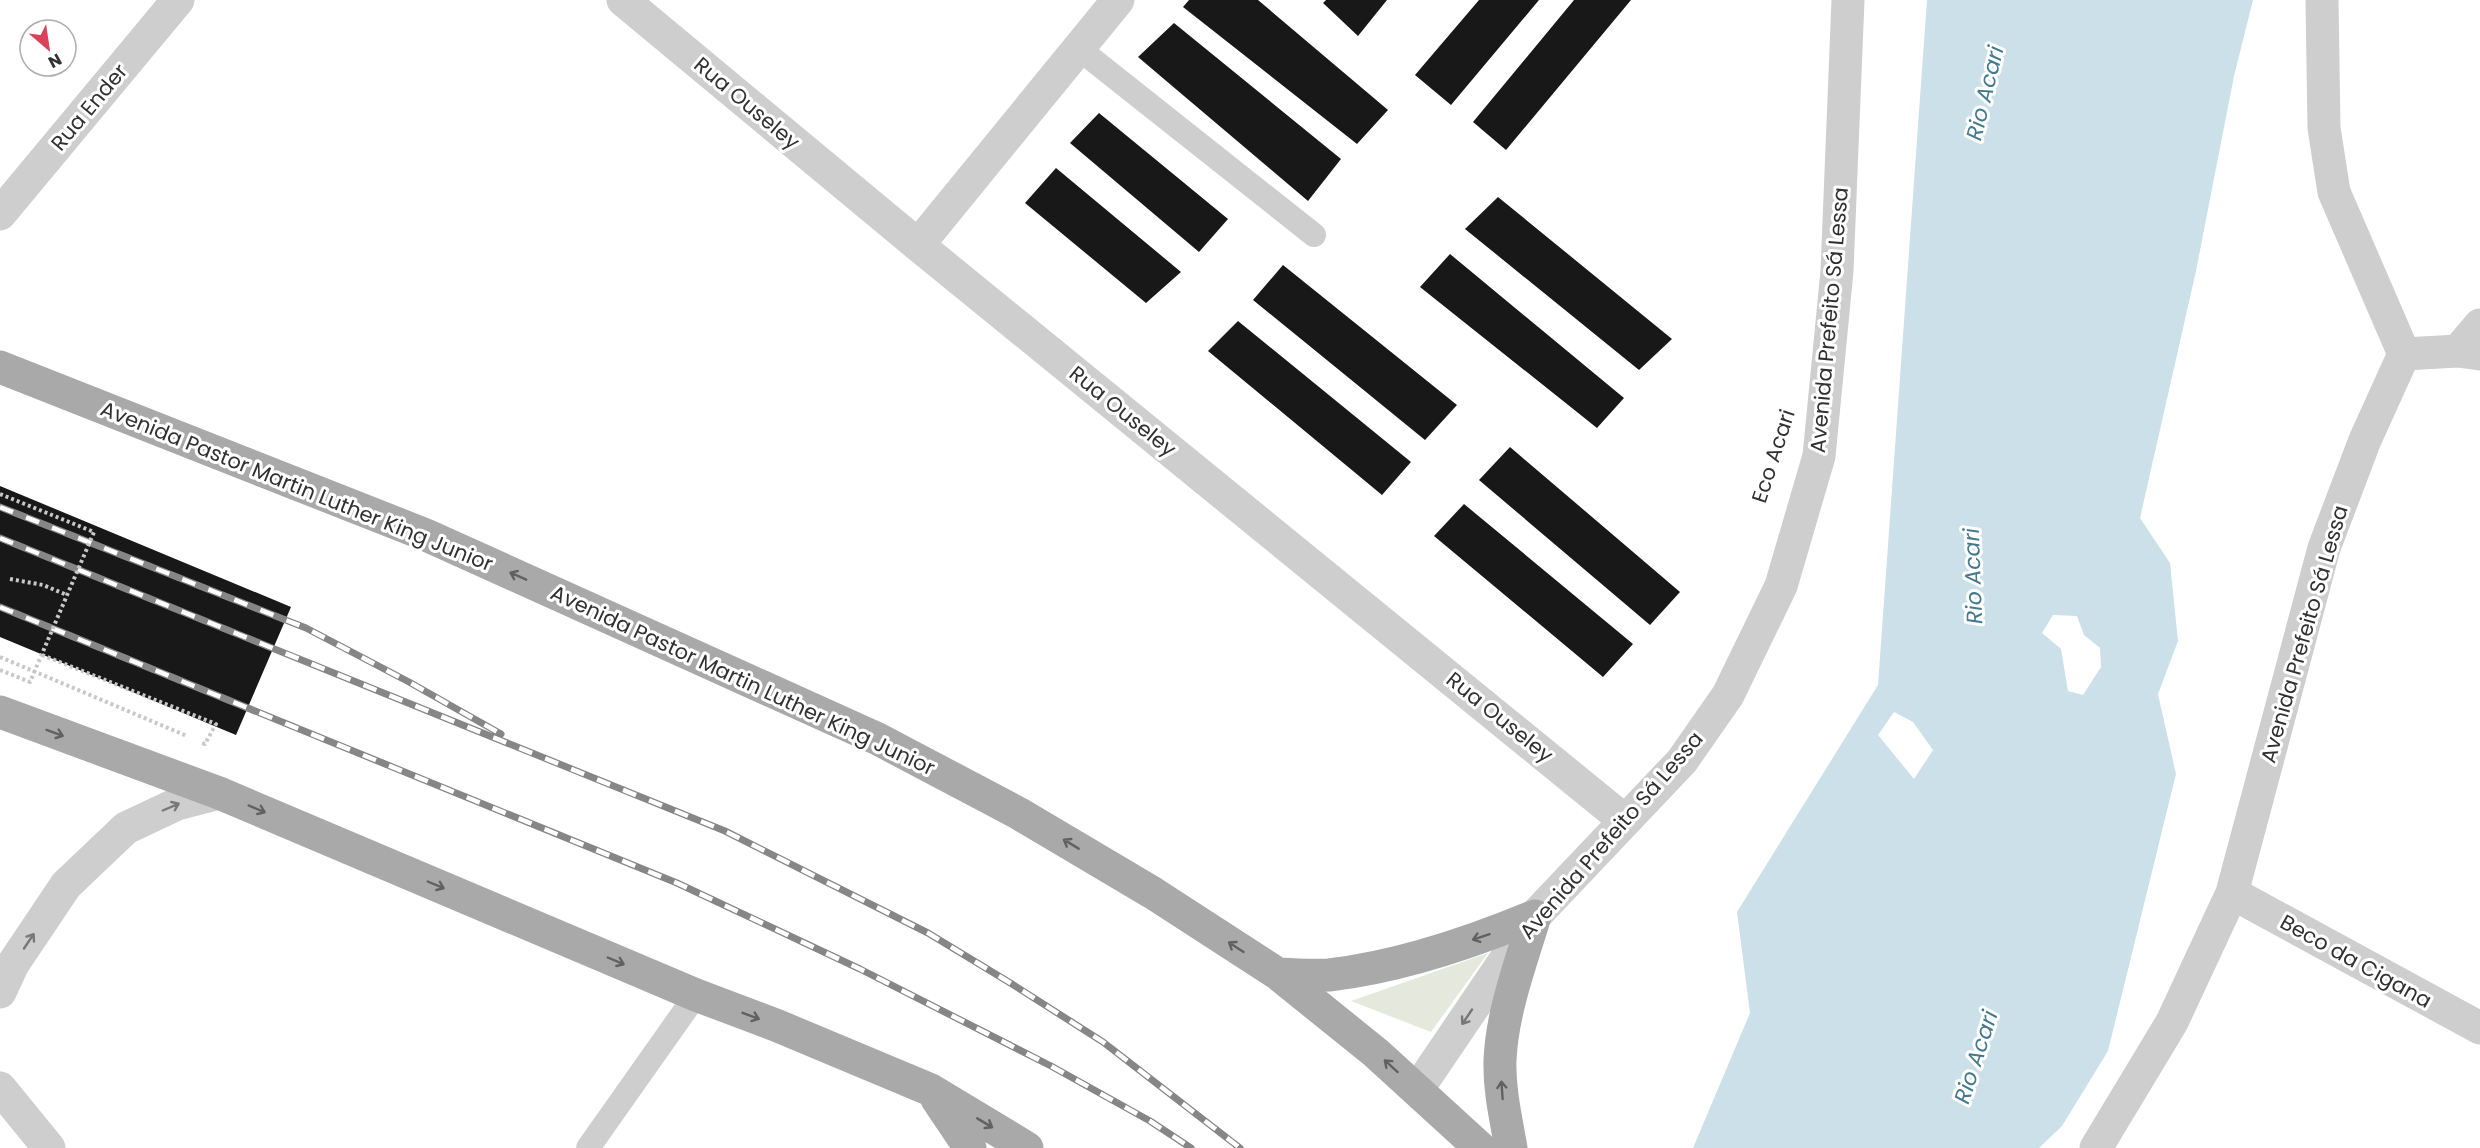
<svg xmlns="http://www.w3.org/2000/svg" width="2480" height="1148" font-family="Poppins,sans-serif">
<rect width="100%" height="100%" fill="#fff"/>
<path fill="#e5e9dd" d="M1488,953L1431,1032L1351,1001Z"/>
<path fill="#cbe0e8" fill-rule="evenodd" d="M1927,0H2253L2234,76L2196,271L2140,518L2170,563L2178,641L2158,694L2176,774L2108,1051L2062,1126L2039,1148H1693L1750,1013L1737,912L1878,685ZM2053,615L2077,616L2084,635L2100,648L2101,667L2083,695L2068,691L2061,649L2042,633ZM1894,712L1913,722L1933,750L1914,779L1878,735Z"/>
<path fill="#181818" d="M1189,0H1258L1388,110L1357,144L1183,7Z
M1326,0H1387L1358,36L1323,3Z
M1479,0H1539L1451,105L1415,75Z
M1574,0H1631L1506,150L1473,122Z
M1174,23L1341,159L1308,201L1138,57Z
M1099,113L1228,219L1199,252L1070,143Z
M1056,168L1181,272L1146,303L1025,203Z
M1498,197L1672,339L1639,370L1465,229Z
M1450,254L1624,398L1597,428L1420,287Z
M1283,265L1457,405L1425,440L1253,300Z
M1238,321L1411,462L1382,495L1208,351Z
M1510,447L1680,592L1650,625L1479,480Z
M0,486L291,607L236,735L0,637Z
M1464,504L1633,644L1603,677L1434,536Z"/>
<g fill="none" stroke-linecap="round" stroke-linejoin="round">
<path stroke="#c8c8c8" stroke-width="4" stroke-dasharray="3 3" stroke-linecap="butt" d="M0,494L94,532
M10,579L43,585L67,595
M42,655L216,724L205,744L202,743
M0,657L187,736"/>
<path stroke="#cecece" stroke-width="24" d="M1078,48L1314,235
M588,1148L696,995"/>
<path stroke="#cecece" stroke-width="33" d="M623,0L918,245L1624,820
M0,214L178,0
M918,245L1118,0
M2458,351L2480,325
M2404,354L2458,351L2480,354
M2232,893L2480,1028
M2096,1148L2172,1022L2232,893L2324,548L2365,440L2404,354L2334,192L2324,128L2322,0"/>
<path stroke="#cecece" stroke-width="33" d="M0,992L13,964L66,885L126,828L177,804L219,793
M0,1088L49,1148
M1417,1090L1535,916L1682,761L1728,695L1781,586L1819,456L1837,271L1848,0"/>
<path stroke="#a9a9a9" stroke-width="33" d="M0,367L426,535L878,739L1018,813L1153,893L1278,974L1376,1053L1480,1148
M0,712L219,793L696,995L778,1026L931,1090L1027,1148
M1278,974C1295,975 1312,976 1329,975C1400,967 1470,943 1535,916
M937,1099L970,1148
M1511,1148C1506,1119 1499,1090 1500,1060C1502,1012 1521,962 1535,916"/>
<g stroke="#868686" stroke-width="7">
<path id="rail" d="M0,507L306,628L409,682L501,734
M0,538L725,831L928,933L1012,984L1103,1042L1240,1148
M0,607L677,883L860,969L1051,1066L1150,1121L1191,1148"/>
</g>
<use href="#rail" stroke="#fff" stroke-width="4.5" stroke-dasharray="14" stroke-linecap="butt"/>
<path stroke="#c8c8c8" stroke-width="4" stroke-dasharray="3 3" stroke-linecap="butt" d="M0,670L30,682L94,532"/>
</g>
<defs><path id="oneway-shaft" d="M-6 0H5M1.5-3L5.5 0L1.5 3" fill="none" stroke-width="1.6" stroke-linecap="round" stroke-linejoin="round" transform="scale(1.5)"/></defs>
<g stroke="#616161">
<use href="#oneway-shaft" transform="translate(518 576) rotate(-156)"/>
<use href="#oneway-shaft" transform="translate(55 733) rotate(20)"/>
<use href="#oneway-shaft" transform="translate(257 809) rotate(23)"/>
<use href="#oneway-shaft" transform="translate(1071 844) rotate(-149)"/>
<use href="#oneway-shaft" transform="translate(436 885) rotate(23)"/>
<use href="#oneway-shaft" transform="translate(1481 937) rotate(162)"/>
<use href="#oneway-shaft" transform="translate(1236 947) rotate(-147)"/>
<use href="#oneway-shaft" transform="translate(616 961) rotate(23)"/>
<use href="#oneway-shaft" transform="translate(751 1016) rotate(21)"/>
<use href="#oneway-shaft" transform="translate(1391 1066) rotate(-138)"/>
<use href="#oneway-shaft" transform="translate(1502 1090) rotate(-94)"/>
<use href="#oneway-shaft" transform="translate(985 1123) rotate(31)"/>
</g>
<g stroke="#787878">
<use href="#oneway-shaft" transform="translate(171 807) rotate(-23)"/>
<use href="#oneway-shaft" transform="translate(29 941) rotate(-56)"/>
<use href="#oneway-shaft" transform="translate(1467 1017) rotate(124)"/>
</g>
<g text-anchor="middle" dominant-baseline="central" stroke-width="6" stroke-linejoin="round" paint-order="stroke">
<g font-size="21" fill="#313131" stroke="#fff">
<text transform="translate(747 103) rotate(40)">Rua Ouseley</text>
<text transform="translate(89 107) rotate(-50)">Rua Ender</text>
<text transform="translate(1829 320) rotate(-85)">Avenida Prefeito Sá Lessa</text>
<text transform="translate(1123 411) rotate(39)">Rua Ouseley</text>
<text transform="translate(1773 456) rotate(-72)">Eco Acari</text>
<text transform="translate(297 486) rotate(22)">Avenida Pastor Martin Luther King Junior</text>
<text transform="translate(2304 634) rotate(-74)">Avenida Prefeito Sá Lessa</text>
<text transform="translate(743 680) rotate(25)">Avenida Pastor Martin Luther King Junior</text>
<text transform="translate(1500 717) rotate(39)">Rua Ouseley</text>
<text transform="translate(1611 835) rotate(-49)">Avenida Prefeito Sá Lessa</text>
<text transform="translate(2356 961) rotate(29)">Beco da Cigana</text>
</g>
<g font-size="22" font-style="italic" fill="#44788d" stroke="#fff">
<text transform="translate(1985 93) rotate(-76)">Rio Acari</text>
<text transform="translate(1973 576) rotate(-92)">Rio Acari</text>
<text transform="translate(1976 1057) rotate(-72)">Rio Acari</text>
</g>
</g>
<g transform="translate(48 48) rotate(151)"><circle r="28" fill="#ffffff" stroke="#adadad" stroke-width="1.5"/>
<path d="M0-4.5L10 22L0 15L-10 22Z" fill="#d8425b"/>
<text y="-9" font-size="16" font-weight="bold" text-anchor="middle" fill="#313131">N</text>
</g>
</svg>
